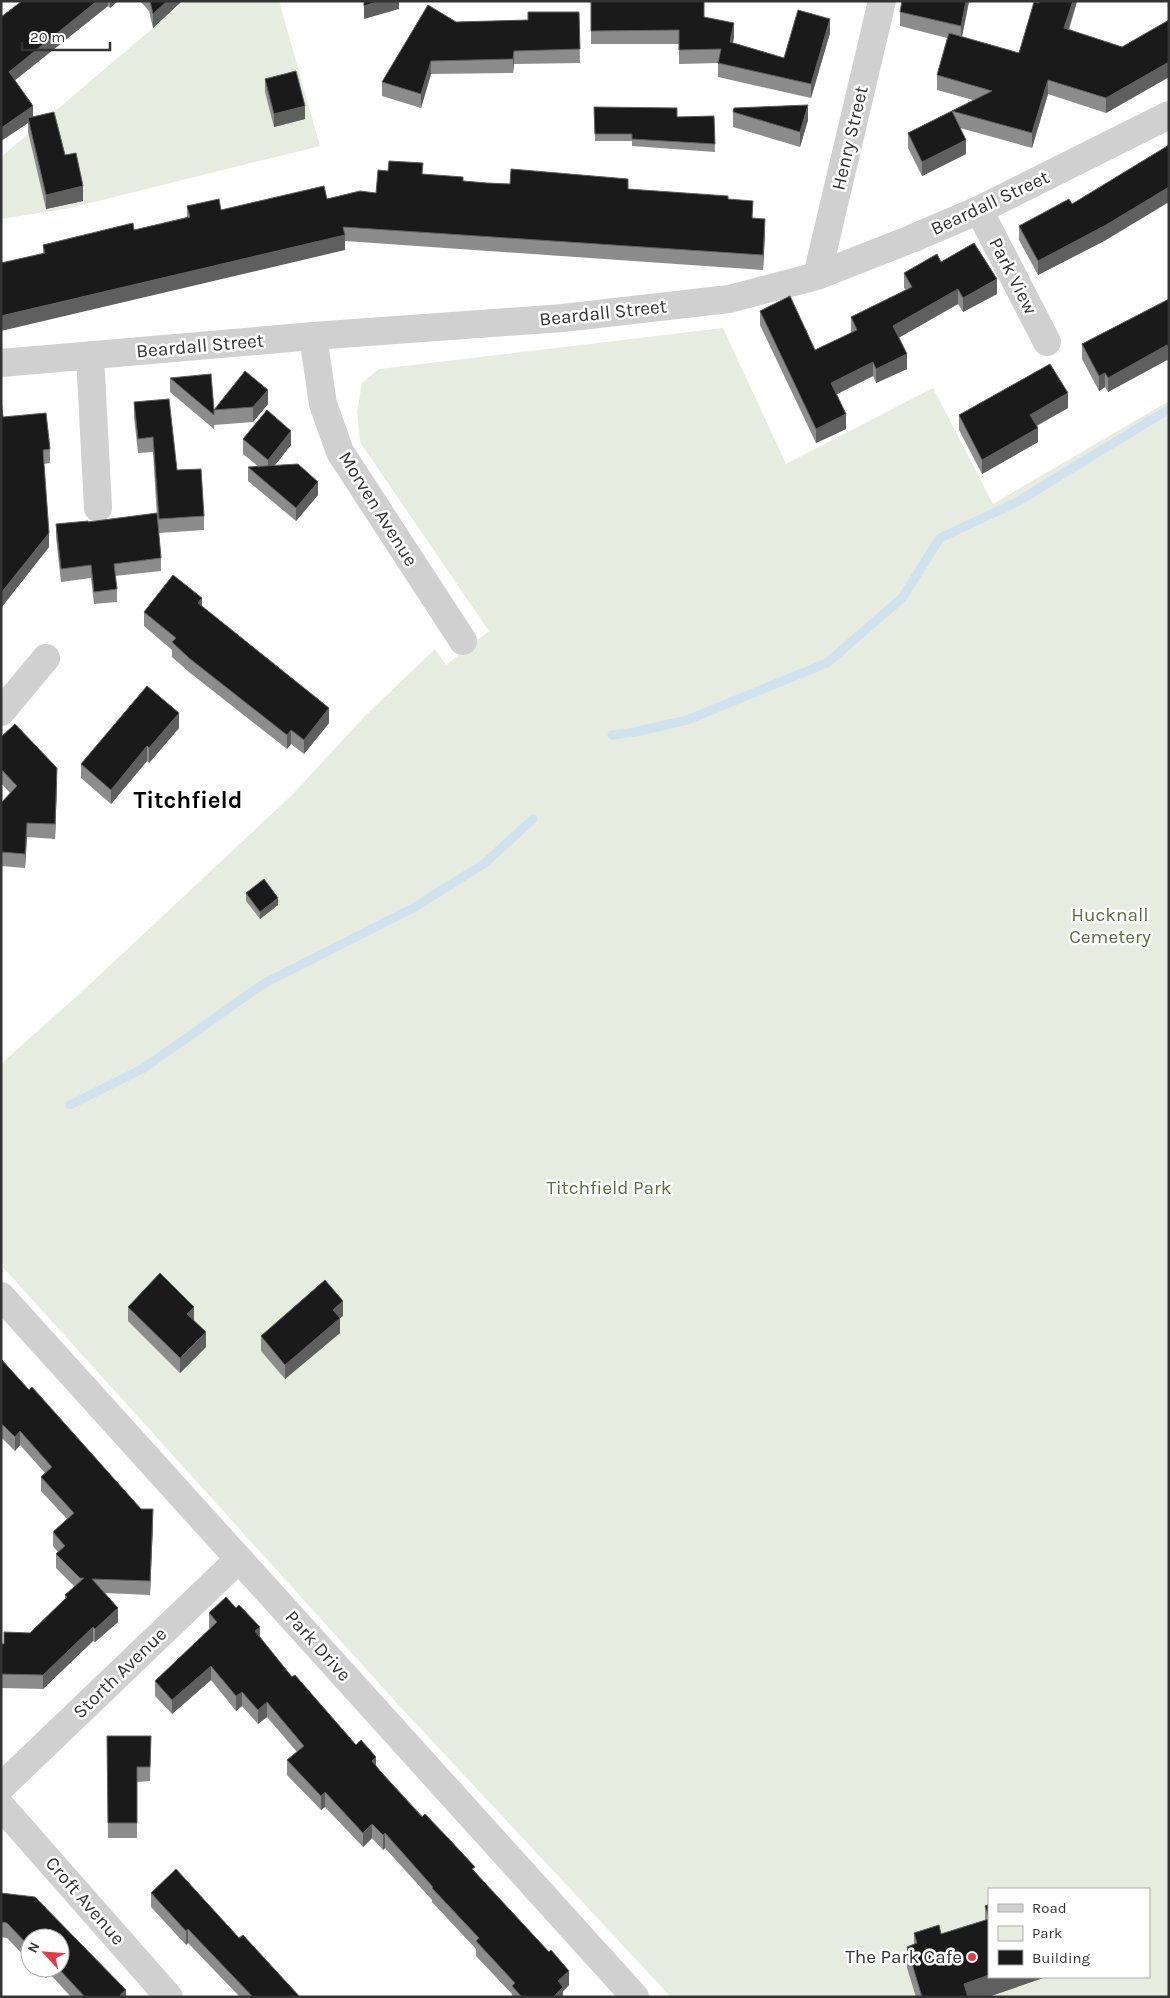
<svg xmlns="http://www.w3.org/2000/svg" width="1170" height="1998" font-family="Karla,sans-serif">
<rect width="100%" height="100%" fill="#fff"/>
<path fill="#e6ecdf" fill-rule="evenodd" d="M185,1H279L320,146L70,208L1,219V157Z
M723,328L786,464L933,388L993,504L1169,401V1997H671L394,1700L1,1265V1064L88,986L292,795L365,716L435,649L446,665L489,631L360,442L357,412L362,383L379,369ZM989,1889H1149V1977H989Z"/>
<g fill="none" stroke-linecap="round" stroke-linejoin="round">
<path stroke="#cfe2ee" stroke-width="9" d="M612,735L635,732L687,720L827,663L902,598L940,538L1017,502L1169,409
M70,1105L144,1068L263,984L415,907L485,863L533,819"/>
<path stroke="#d0d0d0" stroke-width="28" d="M979,210L1047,342
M817,276L882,1
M313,336L323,404L340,452L463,641
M90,355L98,508
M1,363L313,336L563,318L729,299L817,276L911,239L979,210L1169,115
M1,712L46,658
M1,1296L635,1997
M1,1787L239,1559
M1,1806L169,1997"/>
</g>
<path fill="#8c8c8c" d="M22,1H118L110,8L108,6L15,80L33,117L65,155L83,201L46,209L28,132V123L1,141Z
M140,1H182L153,28L149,11Z
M591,1L704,17L734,37L733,43L784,58L830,33L811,98L718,77V63L679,64V44H591Z
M902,1H971V3L969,2L962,37L1019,53L1039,1H1079V2H1077L1069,30L1122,47L1169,20V77L1106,113L1048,94L1032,148L960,128L966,154L922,176L908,148V133L973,100L937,90V75L947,38L900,26V12Z
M579,12L580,63L514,64L513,73L431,74L421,108L382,96V82L456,22L528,20Z
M265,79L305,119L274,127L265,92Z
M594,107L677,117L714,116L715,152L632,146V141H595Z
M733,112L808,120L800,147L733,127Z
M423,174L463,181L487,183L628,189L728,199L753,218L765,233L763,270L345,241V250L43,253V245L134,230L187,217V206L221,210L376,193Z
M1072,204L1106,240L1038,275L1019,240V226Z
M941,262L997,294L963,312L958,304L898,338L907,369L876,383L873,376L837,394L846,429L816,443L760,325V311L815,350L852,333L851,331V317L906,290L904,288V273Z
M1169,299V362L1167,360L1108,392L1105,387L1099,391L1082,359V344Z
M170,378L214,410L268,404L253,422L214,425V429L170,392Z
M1,400L3,417L50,449V463L44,464L49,547L1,608Z
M134,402L177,470L204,516V530L159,533L161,558V571L115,576L117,589V602L94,604L91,578L61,582L56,537V524L157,517L153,452L138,453L134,417Z
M1068,408L1037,426L1038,442L982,474L959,430V415Z
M243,439L291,445L274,466L318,495L296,521L248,481V467H259L243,454Z
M202,606L329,723L304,754L291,744L287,749L189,672L172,657V650L144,626V612Z
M179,728L149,763L147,761L111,804L81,778V764Z
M1,737L57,783L55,839L27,837L25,868L1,866V803L10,793L1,783Z
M246,893L278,905L260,919L246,901Z
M128,1307L206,1347L180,1373L128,1321Z
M343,1316L340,1318V1333L285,1379L261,1351V1336Z
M1,1359L29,1390L153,1523L150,1595L105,1593L118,1622L95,1642L93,1641L43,1689L1,1688V1644H4L30,1633L65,1599V1595L75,1587L56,1568V1554L58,1552L53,1546V1532L67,1519L41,1491V1477L45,1473L20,1445L15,1451L1,1437Z
M209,1613L260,1638L292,1677L475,1872L569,1985L563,1991V1997H512V1994L476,1956V1949L432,1902V1900L385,1848L383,1850L372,1838L363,1847L325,1807L321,1810L287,1775V1760L297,1752L267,1717L258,1724L242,1706L236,1711L211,1680L172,1714L155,1696V1681L210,1629L209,1628Z
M107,1736H151L150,1781L137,1782V1838H108Z
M1,1893L126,1997H71L50,1974L46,1978L36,1968H60L30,1938V1962L7,1938L1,1937Z
M151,1893L239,1938L300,1997H240L188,1943L186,1945L151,1907Z
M989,1904V1977H1046L988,1997H916L907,1968V1947L914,1945V1933L941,1934L985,1920V1906Z"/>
<path fill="#5f5f5f" d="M97,1H108V6L9,85V72Z
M110,1H118L110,8Z
M167,1H182L153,28V14Z
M379,1H399V9L364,19V6Z
M966,1H969L961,41V26Z
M1073,1H1077L1064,43V28Z
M830,19V33L811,98V84Z
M734,23V37L730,56V42Z
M514,51V64L513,73V59Z
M431,61V74L421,108V94Z
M1169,62V77L1106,113V98Z
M1048,80V94L1032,148V133Z
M808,105V120L800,147V132Z
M33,106V119L28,118V123L1,141V128Z
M305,106V119L274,127V114Z
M966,140V154L922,176V162Z
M83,186V201L46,209V195Z
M1169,187V202L1106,240L1038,275V261Z
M765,219V233L763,270V255Z
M345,235V250L1,331V316Z
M997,279V294L963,312V298Z
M958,289V304L893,341V326Z
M1167,345V360L1108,392V378Z
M907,354V369L876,383V369Z
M873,362V376L831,397V383Z
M1105,373V387L1099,391V376Z
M268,390V404L253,422V407Z
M1068,393V408L1030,429V415Z
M846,414V429L816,443V429Z
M1038,428V442L982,474V460Z
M291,431V445L268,474V460Z
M318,482V495L296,521V508Z
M49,533V547L1,608V593Z
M202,598V613L198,603Z
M329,708V723L304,754V740Z
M179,713V728L149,763V748Z
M291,730V744L287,749V735Z
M147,746V761L111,804V790Z
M57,768V783L55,839V824Z
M27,823V837L25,868V854Z
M278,898V905L260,919V912Z
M343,1301V1316L340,1318V1333L285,1379V1365L333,1310Z
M194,1307V1321L187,1314Z
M206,1332V1347L180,1373V1358Z
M20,1431V1445L15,1451V1437Z
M153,1509V1523L150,1595V1581Z
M118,1608V1622L95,1642V1629Z
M93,1627V1641L43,1689V1675Z
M260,1627V1641L255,1631Z
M211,1666V1680L172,1714V1700Z
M242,1692V1706L236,1711V1696Z
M267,1702V1717L258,1724V1710Z
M376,1757V1771L372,1761Z
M325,1792V1807L321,1810V1796Z
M372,1824V1838L363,1847V1833Z
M385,1833V1848L383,1850V1835Z
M188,1929V1943L186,1945V1931Z
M46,1968H50V1974L46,1978Z
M569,1971V1985L563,1991V1997H555L558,1981Z
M989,1975V1977H1046L988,1997H964V1984Z
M126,1990V1997H120V1995Z"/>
<path fill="#1a1a1a" stroke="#5f5f5f" d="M22,1H97L9,72L33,106L1,128V17Z
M150,1H167L153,14Z
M364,1H379L364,6Z
M591,1H704V17L734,23L730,42L784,58L798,10L830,19L811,84L718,63L721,49L679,50V30L591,31Z
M902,1H966L961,26L900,12Z
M1039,1H1073L1064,28L1122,47L1169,20V62L1106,98L1048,80L1032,133L952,111L992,91L937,75L949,33L1019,53L1034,2L1039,3Z
M428,5L456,22L528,20V12H579L580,49L514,51L513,59L431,61L421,94L382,82Z
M296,71L305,106L274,114L265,79Z
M808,105L800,132L733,112L734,108Z
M594,107L677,108V117L714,116L715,144L632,139V134H595Z
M952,111L966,140L922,162L908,133Z
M54,112L65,155L76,153L83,186L46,195L28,118Z
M1169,145V187L1106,225L1038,261L1019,226L1069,199L1072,204Z
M389,161L423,163L422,174L463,177V181L487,183L510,184L511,169L628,179V189L728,196V199L753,201L752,218L765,219L763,255L343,227L345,235L1,316V263L45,253L43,245L133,223L134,230L190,217L187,206L219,199L221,210L324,186L327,199L360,191L376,193L378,170L388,171Z
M974,243L997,279L963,298L958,289L893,326L907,354L876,369L873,362L831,383L846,414L816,429L760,311L790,296L815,350L857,330L851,317L912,287L904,273L937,254L941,262Z
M1169,299V348L1167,345L1108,378L1105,373L1099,376L1082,344Z
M1050,364L1068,393L1030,415L1038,428L982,460L959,415Z
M245,371L268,390L253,407L214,410V415L170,378L211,374L214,410Z
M169,399L177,470L201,469L204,516L159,519L153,437L138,439L134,402Z
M1,400L3,417L46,413L50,449L43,450L49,533L1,593Z
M267,410L291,431L268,460L243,439Z
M298,464L318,482L296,508L248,467Z
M157,513L161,558L114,564L117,589L94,592L91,565L61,569L56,524L88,521V522Z
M173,575L202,598L198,603L329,708L304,740L291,730L287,735L189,658L172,642L176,638L144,612Z
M147,686L179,713L149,748L147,746L111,790L81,764Z
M15,724L57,768L55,824L27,823L25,854L1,852V803L17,786L1,769V737Z
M264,879L278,898L260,912L246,893Z
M160,1273L194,1307L187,1314L206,1332L180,1358L128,1307Z
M325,1280L343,1301L333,1310L340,1318L285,1365L261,1336Z
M1,1359L29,1390L32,1387L141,1509H153L150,1581L92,1579L118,1608L95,1629L93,1627L43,1675L1,1674V1644H4V1632L30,1633L67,1597L65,1595L84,1578H80L56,1554L65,1546L53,1532L74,1513L41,1477L52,1467L20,1431L15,1437L1,1423Z
M226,1597L236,1608L239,1605L260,1627L255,1631L292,1677L295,1675L356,1745L361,1740L376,1757L372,1761L381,1772L422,1817L425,1814L449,1839L475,1867L472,1869L549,1952L551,1950L569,1971L558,1981L563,1987L555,1995L556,1997H522L512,1986L515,1983L476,1941L479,1938L432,1888L433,1887L385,1833L383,1835L372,1824L363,1833L325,1792L321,1796L287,1760L304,1746L267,1702L258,1710L242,1692L236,1696L211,1666L172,1700L155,1681L217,1622L209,1613Z
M107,1736H151L150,1767H137V1823H108Z
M176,1869L239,1938L243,1935L300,1997H253L188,1929L186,1931L151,1893Z
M1,1893L35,1897L126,1990L120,1995L122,1997H85L58,1968H60V1938H30V1947L7,1923L1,1922Z
M989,1904V1918L985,1906Z
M989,1919V1975L964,1984L968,1997H922L907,1947L917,1943L914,1933L939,1925L941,1934Z"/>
<circle fill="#e63946" stroke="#fff" stroke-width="2" cx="972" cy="1957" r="5"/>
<g text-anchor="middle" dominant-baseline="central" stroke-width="5" stroke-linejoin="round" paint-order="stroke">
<g font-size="19" fill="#333" stroke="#fff">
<text transform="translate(850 138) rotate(-77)">Henry Street</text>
<text transform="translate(990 203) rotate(-25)">Beardall Street</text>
<text transform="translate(1013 276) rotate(63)">Park View</text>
<text transform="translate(603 313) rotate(-6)">Beardall Street</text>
<text transform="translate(200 346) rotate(-5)">Beardall Street</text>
<text transform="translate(378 509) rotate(58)">Morven Avenue</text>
<text transform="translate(318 1646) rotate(48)">Park Drive</text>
<text transform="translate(120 1673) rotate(-44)">Storth Avenue</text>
<text transform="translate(85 1901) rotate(49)">Croft Avenue</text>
</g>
<g font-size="19" fill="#56703f" stroke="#fff">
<text x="1110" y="915">Hucknall<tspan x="1110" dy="22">Cemetery</tspan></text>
<text x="609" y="1188">Titchfield Park</text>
</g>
<g font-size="19" fill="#333" stroke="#fff" text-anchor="end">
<text x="962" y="1957">The Park Cafe</text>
</g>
<g font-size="24" font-weight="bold" fill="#000" stroke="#fff">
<text x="188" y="800">Titchfield</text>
</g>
</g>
<rect width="1170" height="1998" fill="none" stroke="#333333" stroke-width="5"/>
<rect x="988" y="1888" width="162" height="90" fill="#ffffff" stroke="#adadad"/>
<rect x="998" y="1904" width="25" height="8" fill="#d0d0d0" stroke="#adadad"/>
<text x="1032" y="1913" font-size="15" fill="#333333">Road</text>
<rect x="998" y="1926" width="25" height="15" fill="#e6ecdf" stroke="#adadad"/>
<text x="1032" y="1938" font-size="15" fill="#333333">Park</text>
<rect x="998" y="1950" width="25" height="15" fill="#1a1a1a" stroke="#adadad"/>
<text x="1032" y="1963" font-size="15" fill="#333333">Building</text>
<g transform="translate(45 1953) rotate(296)"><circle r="24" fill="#ffffff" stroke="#adadad"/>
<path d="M0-4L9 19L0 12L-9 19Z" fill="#e63946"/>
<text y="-8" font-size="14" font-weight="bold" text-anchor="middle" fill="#333333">N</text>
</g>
<path d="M22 42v8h88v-8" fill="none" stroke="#333333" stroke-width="2.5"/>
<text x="30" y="42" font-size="15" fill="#333333" stroke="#ffffff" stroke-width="4" paint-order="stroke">20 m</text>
</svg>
